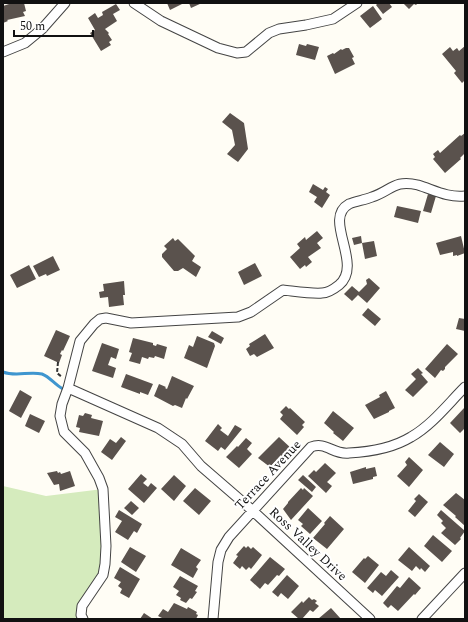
<svg xmlns="http://www.w3.org/2000/svg" width="468" height="622" font-family="Spectral,serif">
<rect width="100%" height="100%" fill="#fffdf5"/>
<path fill="#d5ebbd" d="M3,486L46,496L103,489V575L82,606L83,619H3Z"/>
<g fill="none" stroke-linecap="round" stroke-linejoin="round">
<path stroke="#3f96cf" stroke-width="3" d="M3,372C16,377 29,371 42,374C50,377 55,385 63,389"/>
</g>
<path fill="#5a524d" d="M12,3H24L26,11L23,12L25,16L7,20L8,21L3,23V6Z
M167,3H184L170,10Z
M189,3H202L191,8Z
M378,3H389L392,7L383,14L376,5Z
M403,3H418L416,5L414,4L409,9Z
M116,4L120,10L113,14L117,21L105,29L109,33L108,34L112,40L109,42L111,45L101,51L90,33L95,30L88,18L95,13L98,18L103,15L102,12Z
M373,6L382,19L370,28L360,16Z
M299,44L306,46L307,44L319,47L315,60L296,55Z
M465,46V64L464,65L465,67V80L462,83L454,73L456,71L442,54L450,47L453,51L457,48L459,51Z
M346,48H349L354,57L352,58L355,64L335,74L327,56L333,53L334,54L341,49L342,50Z
M230,113L244,123L248,149L238,162L227,154L235,145L232,130L222,122Z
M465,133V153L460,158L461,159L445,173L433,159L435,157L433,154L438,150L440,153L460,135L461,136Z
M313,184L323,190L325,187L328,189L326,192L330,195L322,208L314,202L317,197L309,192Z
M428,194L436,196L431,213L423,211Z
M397,206L421,211L418,223L394,217Z
M317,231L323,238L317,243L321,248L308,257L312,262L306,267L305,265L300,269L290,257L300,248L297,244L305,237L306,240Z
M361,236L362,243L374,241L377,256L365,259L362,243L354,245L352,238Z
M461,236L465,253L457,256V255L453,256V252L440,255L436,243Z
M173,238L175,241L178,239L195,256L192,261L201,267L196,277L183,268L178,271H174L162,257V254L167,249L164,246Z
M53,256L60,270L47,276L46,274L39,277L33,266Z
M255,263L262,276L244,285L238,272Z
M29,265L36,279L17,288L10,275Z
M369,278L380,288L367,303L358,295L352,301L344,294L352,286L359,292L367,284L366,280Z
M124,281L125,295H123L124,305L109,307L108,297L100,298L99,292L104,291L103,284Z
M368,308L381,319L375,326L362,315Z
M459,318L465,319V331L456,329Z
M56,330L70,336L63,351L62,350L60,354L62,355L59,363L44,356Z
M212,331L224,338L221,344L208,337Z
M265,334L274,348L257,357L254,354L250,356L246,349L250,346L249,344Z
M197,336L214,343L215,346L207,368L184,358L189,345L193,347Z
M133,338L153,343V345L156,346L157,344L167,347L164,359L155,356L154,358L149,357L148,359L142,357L140,364L129,361L132,353L129,352Z
M102,343L119,349L116,359L111,357L108,365L116,368L113,378L92,371Z
M447,344L458,354L445,367V369L443,371L441,370L435,378L425,369Z
M418,368L423,373L421,374L428,382L413,397L405,390L416,379L411,374Z
M126,374L153,384L148,395L140,392V394L121,387Z
M172,376L194,386L187,399L186,398L182,408L175,405L173,406L154,396L159,384L166,387L165,388L167,389Z
M20,390L32,397L21,418L9,411Z
M386,391L395,408L389,411V412L374,419L365,405L380,397L379,395Z
M286,406L289,409L290,408L305,422L302,425L304,427L297,435L280,419L283,415L280,412Z
M465,407V428L460,433L450,423Z
M333,411L354,428L343,441L333,433L334,432L324,423Z
M85,413L92,415L91,418L103,421L99,436L79,432L80,428L76,427L79,415L83,416Z
M30,414L45,421L39,433L25,426Z
M218,424L222,428L220,430L228,436L235,425L242,429L225,450L221,447L218,451L205,441Z
M121,437L126,441L112,460L101,452L110,439L116,443Z
M279,437L292,449L283,458L281,455L270,467L258,458Z
M246,438L252,443L247,449L252,454L239,468L226,457L237,446L238,447Z
M440,442L454,454L444,467L428,455Z
M409,457L423,470L409,487L397,476L407,465L405,462Z
M325,463L336,473L327,482L332,486L326,493L308,476L314,470L316,472Z
M366,467V469L375,467L377,476L373,477V479L353,484L350,472Z
M57,471L58,473L60,472L61,474L70,471L75,486L60,491L59,484L54,485L47,473Z
M141,474L147,479L143,483L148,487L151,483L157,488L144,503L128,489Z
M174,475L186,486L174,501L161,489Z
M303,475L316,487L312,492L298,480Z
M195,488L211,501L199,515L183,501Z
M301,488L303,490L304,488L313,496L291,520L283,509L288,503V502Z
M456,493L465,500V526L455,517L456,516L443,505Z
M419,494L428,502L415,517L408,511L416,501L414,499Z
M131,501L139,508L132,515L124,508Z
M308,508L322,521L310,534L301,526L303,524L298,520Z
M119,510L142,524L137,533L134,531L128,540L115,532L122,521L115,517Z
M441,510L465,531L460,538L461,539L455,545L441,533L446,528L441,523L443,521L437,515Z
M330,516L344,529L327,549L313,538L325,524L324,523Z
M433,535L452,551L442,562L424,546Z
M244,546L246,548L248,546L251,549L253,547L262,555L251,569L249,567L246,570L242,566L240,569L233,563L238,556L236,555Z
M130,547L146,556L136,572L121,562Z
M409,547L430,566L425,572L421,568L420,570L416,566L412,571L398,560Z
M181,548L201,560L196,567L198,569L193,578L171,565Z
M368,556L379,565L365,583L352,572L364,558L365,559Z
M270,557L285,569L279,576L277,575L268,585L265,583L260,589L250,580Z
M120,567L140,579L129,598L120,593L122,589L118,586L121,582L114,578Z
M391,570L399,577L382,596L375,590L373,593L367,588L381,572L386,576Z
M287,575L299,586L288,599L281,593L278,597L272,592Z
M180,576L198,586L195,591L197,592L192,599L190,598L186,603L180,600L181,598L176,595L179,591L173,587Z
M409,577L421,588L415,595L414,594L398,611L391,605L388,608L383,603L397,586L400,588Z
M309,597L312,600L314,599L317,601L315,603L319,606L313,612L310,610L302,619H299L291,612L302,601L303,603Z
M174,603L187,609L188,607L197,612L196,614L198,615L196,619H172L170,618L169,619H164L158,616L163,609L168,612Z
M331,608L341,619H318Z
M144,613L153,619H140Z"/>
<g fill="none" stroke-linecap="round" stroke-linejoin="round">
<g stroke="#444" stroke-width="11">
<path id="minor" d="M134,3L161,21L218,48L237,53L246,52L269,33L279,29L306,25L333,19L357,3
M3,52L25,43L42,29L65,3
M68,388L158,428L182,444L201,466L253,511L370,619
M83,619L81,615L82,606L103,575L105,564L106,546L103,489L99,478L85,453L64,432L60,416L62,404L68,388L80,341L94,324L100,319L106,318L131,323L238,317L251,312L283,290C293,291 312,294 322,293C328,293 334,289 339,285C364,264 322,219 349,204C356,201 365,200 372,197C391,191 394,179 418,185C434,190 448,198 465,196
M213,619L218,562L221,550L229,537L311,447C326,441 333,455 349,453C369,452 393,448 411,437C432,425 448,404 465,387
M422,619L465,573"/>
</g>
<path stroke="#333" stroke-width="2" stroke-dasharray="4 2" stroke-linecap="butt" d="M58,362L57,373L62,377
M3,547V565"/>
<use href="#minor" stroke="#fff" stroke-width="9"/>
</g>
<g text-anchor="middle" dominant-baseline="central" stroke-width="4" stroke-linejoin="round" paint-order="stroke">
<g font-size="13" fill="#111" stroke="#fff">
<text transform="translate(268 475) rotate(-47)">Terrace Avenue</text>
<text transform="translate(308 544) rotate(43)">Ross Valley Drive</text>
</g>
</g>
<rect width="468" height="622" fill="none" stroke="#111111" stroke-width="8"/>
<path d="M14 30v6h79v-6" fill="none" stroke="#111111" stroke-width="2"/>
<text x="20" y="30" font-size="12" fill="#111111" stroke="#ffffff" stroke-width="3" paint-order="stroke">50 m</text>
</svg>
